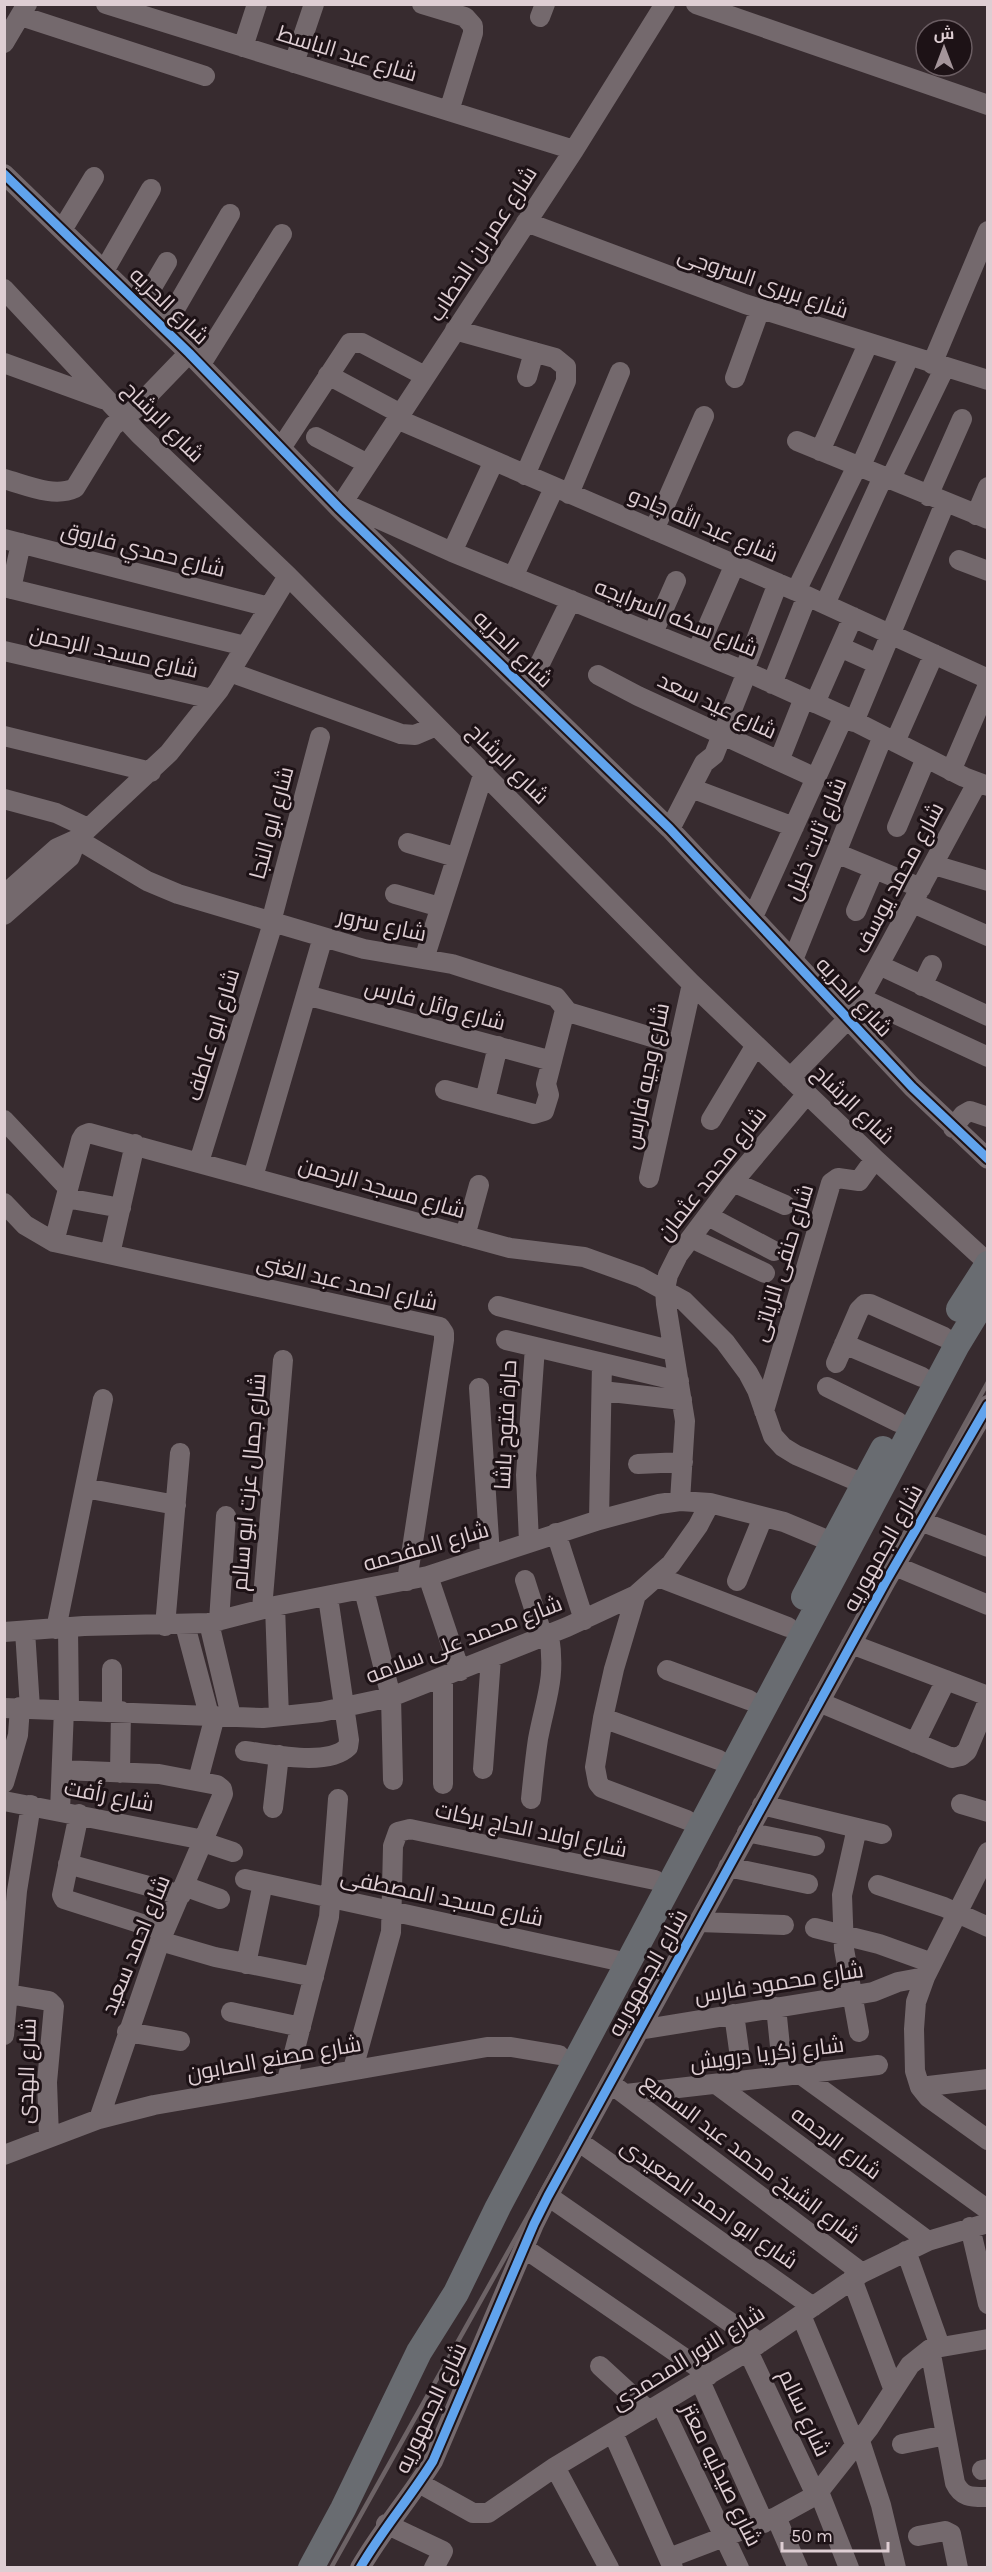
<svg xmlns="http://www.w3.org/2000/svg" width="992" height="2572" font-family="Karla,Cairo,sans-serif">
<rect width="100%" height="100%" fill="#372b2f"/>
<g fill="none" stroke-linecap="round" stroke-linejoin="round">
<path stroke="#74696d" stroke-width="20" d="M106,4L574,150
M422,4L465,17L473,26V33L449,111
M696,4L988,105
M21,16L205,76
M540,17L545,4
M4,43L27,4
M243,47L257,4
M294,63L314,4
M4,174L189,353L339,508L670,829L912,1087L988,1159
M526,222L745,304L988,380
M62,230L94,177
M104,271L151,189
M4,289L139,434L288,576L692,984L875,1159L988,1263
M141,306L167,262
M164,328L230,214
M455,330L555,358L566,367V381L525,475
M4,363L103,399
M201,364L282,234
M932,364L988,231
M328,375L401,414
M527,377L534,352
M735,378L760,309
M397,419L796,591L988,679
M316,437L368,464
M797,441L988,519
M281,448L350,343H362L425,376
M820,451L868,344
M860,468L909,357
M4,479C26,485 54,498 75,488L113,426L136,408L189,353
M890,480L945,367
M569,494L620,372
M928,496L962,419
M343,503L452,552L747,672L844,716L964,777L988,786
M339,508L574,150L665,4
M976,515L988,487
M654,530L704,416
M4,539L269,607
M452,552L494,461
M959,560L988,571
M513,577L554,488
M4,587L245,646
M11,589L21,543
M796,591L857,466
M825,604L883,477
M653,633L676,581
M840,647L878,664
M4,651L212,699
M697,651L735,564
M744,671L778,583
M230,672L401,734L415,735L436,726
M598,675L638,696L816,778
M772,684L807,596
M527,690L571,600
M815,703L853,617
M854,722L945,503
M4,736L151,772
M895,742L934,654
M779,761L804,698
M951,771L988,685
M691,788L794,827
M4,799L56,813L88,828
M897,827L926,758
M670,829L704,763L714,755L747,672
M77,839L147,881L178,894L364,949L452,964L556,997L568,1012L678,1045
M408,843L455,857
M836,853L921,888
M934,865L988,881
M395,894L440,907
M4,895L57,848L77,839L169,753L219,690L288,576
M913,903L988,936
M856,911L874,869
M4,915L70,857L77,839
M753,917L844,716
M271,922L320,737
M424,959L484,772
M793,960L883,736
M879,965L988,1016
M922,986L932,965
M306,995L552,1061
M861,998L988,1057
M790,1078L842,1025L861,998L977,783
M445,1090L534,1114L544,1111L549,1095L546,1084L565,1010
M485,1100L498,1046
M4,1120L68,1188
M711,1120L756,1045
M953,1128L963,1115L970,1111L988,1117
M199,1162L273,923
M253,1177L323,937
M649,1178L692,984
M733,1182L785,1205
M66,1198L121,1208
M4,1203L25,1225L54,1242L440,1327L444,1333V1340L407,1581
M708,1216L774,1251
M465,1236L479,1185
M691,1238L765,1273
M54,1242L81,1140L84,1135L89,1133L510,1248L584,1257L640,1277L684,1301L725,1342L748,1373L757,1390L773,1436L783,1447L796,1455L864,1484
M110,1254L135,1144
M498,1306L673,1351
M506,1340L679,1381
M844,1344L922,1377
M836,1363L859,1310L865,1304H870L944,1337
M827,1387L898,1422
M479,1388L490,1555
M602,1391L682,1400
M764,1411L831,1183L838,1178L859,1181L875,1159
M638,1464L683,1462
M85,1488L176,1505
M680,1501L685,1421L666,1304L665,1289L668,1275L678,1255L733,1182L807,1094
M599,1520L602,1363
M920,1521L988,1547
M556,1533L584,1620
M529,1542L526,1475L535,1347
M895,1566L988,1605
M428,1576L460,1671
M658,1577L788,1627
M525,1580L543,1637
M737,1581L763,1517
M364,1590L391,1697L393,1780
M636,1595L614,1669L603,1718L595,1767L598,1783L602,1788L687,1820
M275,1606L279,1717
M262,1609L283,1360
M219,1621L226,1516
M209,1623L231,1716
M185,1625L209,1715
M165,1626L180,1453
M68,1628L69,1709
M56,1629L103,1399
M25,1631L30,1708
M4,1632L84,1626L209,1623L275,1606L428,1576L599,1520L659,1504L680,1501L710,1503L784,1522L844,1547
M851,1644L988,1696
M112,1669V1711
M667,1670L749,1700
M443,1677V1784
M819,1702L952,1758L961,1756L967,1751L988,1701
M4,1708L263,1718L321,1712L391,1697L567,1627L636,1595L671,1564L698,1526L710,1503
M603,1718L719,1760
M915,1743L946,1680
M245,1751C271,1754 328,1767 348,1747L349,1740L328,1597
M483,1769L491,1658
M62,1770L159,1774L217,1785L222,1789L223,1794L160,1941L99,2119
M120,1773L121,1711
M198,1780L215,1716
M4,1783L18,1735L20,1707
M531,1799C533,1779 535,1759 538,1739C546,1697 556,1679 549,1635
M4,1801L204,1840
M961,1804L988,1812
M762,1805L882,1834
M273,1808L279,1755
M60,1811L64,1709
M79,1814L62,1895L64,1899L164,1931
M857,1828L842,1895L844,1949L859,2032
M747,1832L815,1846
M203,1842L233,1852
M988,1852L925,1977L916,2002L914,2029L915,2071L920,2087L928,2097L988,2140
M68,1864L181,1895
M728,1867L808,1884
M245,1879L628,1963
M878,1885L944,1907L988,1927
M184,1886L220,1899
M698,1922L784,1925
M815,1928L879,1944L932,1963
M160,1941L215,1957L314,1977
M246,1964L263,1883
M8,1994L49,2001L54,2006L47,2082L49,2137
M776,2007L783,2076
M231,2012L301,2027
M734,2014L739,2050
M639,2030L873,1992L898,1982L925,1977
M127,2032L180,2041
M4,2035L17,1891L31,1805
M353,2069L391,1932L393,1846L398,1832L410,1829L424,1832L655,1880
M800,2074L988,2210
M287,2080L329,1917L338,1799
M610,2083L862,2273
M716,2084L928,2241
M920,2087L988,2079
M626,2094L878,2065
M578,2141L813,2307
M4,2155L99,2119L154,2105L487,2047H511L559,2055
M548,2196L760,2343
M970,2227L988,2304
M524,2248L709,2375
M906,2251L940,2346
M852,2279L893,2388
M801,2315L856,2446
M930,2349L955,2483C962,2498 972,2497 988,2497
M748,2351L816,2495
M600,2366L649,2411
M700,2381L764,2523
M661,2404L739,2568
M613,2433L673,2568
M860,2441L881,2505L896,2568
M902,2444L946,2435
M555,2467L609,2568
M982,2470L988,2469
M419,2483L473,2513H488L555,2467L748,2351L862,2273L928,2241L988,2223
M819,2492L849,2568
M776,2517L798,2568
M386,2524L443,2551L434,2568
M918,2536L945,2531L951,2534L958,2568
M669,2558L776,2517L816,2495L869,2428L910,2365L930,2349L988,2339
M360,2568C382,2530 410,2498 433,2461L534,2224L548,2196L886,1581L988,1405"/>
<path stroke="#696c71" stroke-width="26" d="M959,1309L988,1264
M804,1597L883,1449
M311,2568L343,2509L419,2352L456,2293L498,2207L957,1345L988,1294"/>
<path stroke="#6d6366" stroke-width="4.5" d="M331,2568L597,2093L988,1382"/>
<g stroke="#1d1216" stroke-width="13">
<path id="cycleway" d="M4,174L189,353L339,508L670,829L912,1087L988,1159
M360,2568C382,2530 410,2498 433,2461L534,2224L548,2196L886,1581L988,1405"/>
</g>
<use href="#cycleway" stroke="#60a3ed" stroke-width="9"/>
</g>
<g text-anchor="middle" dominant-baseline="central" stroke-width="6" stroke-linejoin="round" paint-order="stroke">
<g font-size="22" fill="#deced3" stroke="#1d1216">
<text transform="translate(347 54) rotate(17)">شارع عبد الباسط</text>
<text transform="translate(483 244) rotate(-57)">شارع عمر بن الخطاب</text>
<text transform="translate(763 283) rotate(19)">شارع بربرى السروجى</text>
<text transform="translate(169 306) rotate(44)">شارع الحريه</text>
<text transform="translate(163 422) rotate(45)">شارع الرشاح</text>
<text transform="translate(703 525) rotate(23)">شارع عبد الله جادو</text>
<text transform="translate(143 550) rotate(14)">شارع حمدي فاروق</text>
<text transform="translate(676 618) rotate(22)">شارع سكه السرايجه</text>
<text transform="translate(513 649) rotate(44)">شارع الحريه</text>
<text transform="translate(114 652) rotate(13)">شارع مسجد الرحمن</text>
<text transform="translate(717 706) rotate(25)">شارع عيد سعد</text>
<text transform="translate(508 764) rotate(45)">شارع الرشاح</text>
<text transform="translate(272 823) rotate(-75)">شارع ابو النجا</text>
<text transform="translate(816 839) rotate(-68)">شارع ثابت خليل</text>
<text transform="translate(899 878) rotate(-62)">شارع محمد يوسف</text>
<text transform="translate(382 925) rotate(12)">شارع سرور</text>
<text transform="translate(854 997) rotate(47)">شارع الحريه</text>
<text transform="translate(435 1005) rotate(15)">شارع وائل فارس</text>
<text transform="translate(213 1035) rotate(-73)">شارع ابو عاطف</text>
<text transform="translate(647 1076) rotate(-78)">شارع وجيه فارس</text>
<text transform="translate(853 1105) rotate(44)">شارع الرشاح</text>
<text transform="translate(712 1174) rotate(-52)">شارع محمد عثمان</text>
<text transform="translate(382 1188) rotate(16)">شارع مسجد الرحمن</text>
<text transform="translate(783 1263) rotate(-73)">شارع حنفى الزياتى</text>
<text transform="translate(347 1283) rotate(13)">شارع احمد عبد الغنى</text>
<text transform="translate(506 1425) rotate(-87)">حارة فتوح باشا</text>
<text transform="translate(249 1482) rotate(-85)">شارع جمال عزت ابو سالم</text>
<text transform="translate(426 1547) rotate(-16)">شارع المفحمه</text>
<text transform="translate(883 1548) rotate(-61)">شارع الجمهوريه</text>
<text transform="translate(464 1640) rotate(-21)">شارع محمد على سلامه</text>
<text transform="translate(109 1796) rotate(11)">شارع رأفت</text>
<text transform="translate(531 1830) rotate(12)">شارع اولاد الحاج بركات</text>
<text transform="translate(442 1898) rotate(12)">شارع مسجد المصطفى</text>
<text transform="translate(136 1945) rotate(-68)">شارع احمد سعيد</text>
<text transform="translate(648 1973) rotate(-61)">شارع الجمهوريه</text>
<text transform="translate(779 1983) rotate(-9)">شارع محمود فارس</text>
<text transform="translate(767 2054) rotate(-7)">شارع زكريا درويش</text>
<text transform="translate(274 2059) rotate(-10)">شارع مصنع الصابون</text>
<text transform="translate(27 2071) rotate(-88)">شارع الهدى</text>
<text transform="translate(836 2143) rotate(37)">شارع الرحمه</text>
<text transform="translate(751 2159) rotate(37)">شارع الشيخ محمد عبد السميع</text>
<text transform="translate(709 2204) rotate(35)">شارع ابو احمد الصعيدى</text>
<text transform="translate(688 2358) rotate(-32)">شارع النور المحمدى</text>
<text transform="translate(431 2408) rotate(-65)">شارع الجمهوريه</text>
<text transform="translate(804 2413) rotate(65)">شارع سالم</text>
<text transform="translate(721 2475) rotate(64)">شارع صيدليه معتز</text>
</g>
</g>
<rect width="992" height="2572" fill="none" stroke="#deced3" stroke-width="12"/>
<g transform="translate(944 48)"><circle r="28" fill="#1d1216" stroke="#6a5d62" stroke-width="1.5"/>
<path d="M0-4.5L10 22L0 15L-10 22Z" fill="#a4959a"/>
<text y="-9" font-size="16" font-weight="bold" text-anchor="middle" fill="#deced3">ش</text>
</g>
<path d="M782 2542v9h106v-9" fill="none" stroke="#deced3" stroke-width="3"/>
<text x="791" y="2542" font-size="18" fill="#deced3" stroke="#1d1216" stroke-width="4.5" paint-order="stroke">50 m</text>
</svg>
